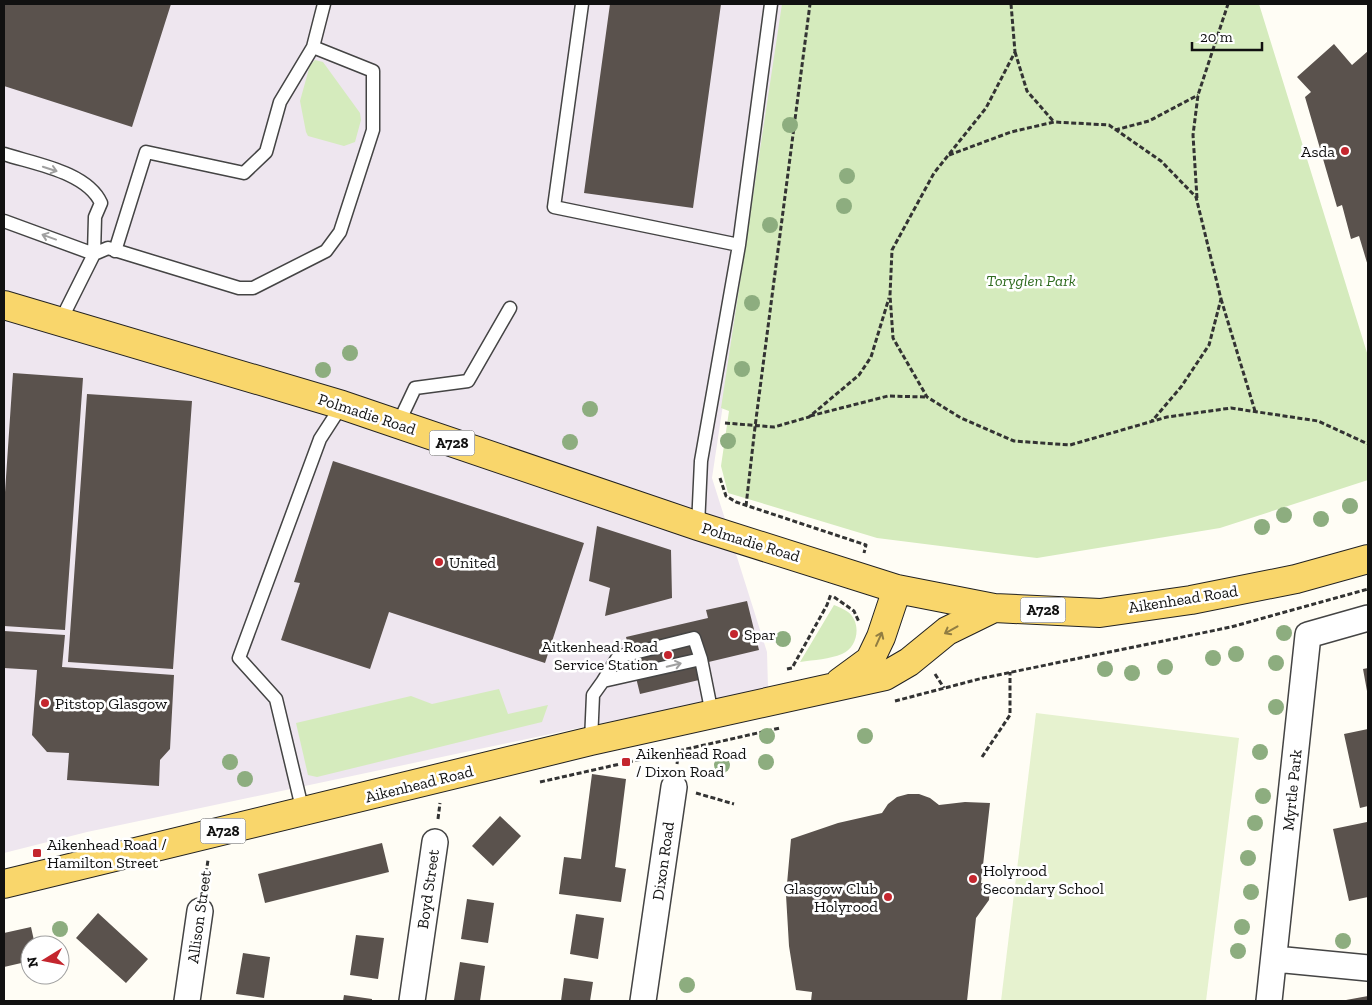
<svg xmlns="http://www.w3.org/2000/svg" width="1372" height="1005" font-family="'Zilla Slab',serif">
<rect width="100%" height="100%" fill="#fffdf5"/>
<path fill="#eee6ef" d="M4,4H783L712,478L767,652L768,688L87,832L4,853Z"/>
<path fill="#d5ebbd" d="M782,4H1259L1368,356V480L1220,528L1037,558L877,538L728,493L721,466L729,411L721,408Z
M315,60L323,62L360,113L361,120L355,142L344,146L308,136L306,132L300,101L310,65Z
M834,605C839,607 844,609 848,612C862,623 858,647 842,654C830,659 814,660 800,662Z
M499,689L508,714L548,705L542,722L317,777L308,775L296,723L411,696L432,704Z"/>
<path fill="#e6f2cf" d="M1036,713L1239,738L1206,1001H1001Z"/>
<path fill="#5a524d" d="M4,4H171L132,127L4,86Z
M610,4H721L693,208L584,193Z
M1334,44L1352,65L1368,51V266L1359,236L1351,239L1342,205L1337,207L1305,97L1311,92L1297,77Z
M13,373L83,378L65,630L4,626V507Z
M87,394L192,401L173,669L68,662Z
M333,461L584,543L545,663L389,612L370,669L281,640L300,583L294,582Z
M597,526L671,550L672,598L605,616L610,588L589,581Z
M747,601L759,650L696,665L699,680L640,694L626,637L708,618L706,610Z
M4,631L65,635L62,667L174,675L170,749L160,760L159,786L67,780L69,753L47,752L32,735L37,670L4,668Z
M1368,668V691H1367L1363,669Z
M1368,729V806L1360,808L1344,734Z
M592,774L626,779L615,867L626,869L621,902L559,894L564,857L581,859Z
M908,794H919L930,798L939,805L965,802L990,803L981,883L990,884L989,900L976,918L967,1001H811L812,992L796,990L789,946L786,895L791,839L838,823L882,813L888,804L897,797Z
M500,816L521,836L493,866L472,846Z
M1367,822L1368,897L1349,901L1333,829Z
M382,843L389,872L265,903L258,874Z
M467,899L494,903L488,943L461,939Z
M98,913L148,959L126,983L76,938Z
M576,914L604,918L598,959L570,954Z
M31,927L35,945H30V961L4,967V933Z
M356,935L384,938L378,979L350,975Z
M243,953L270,957L264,998L236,994Z
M460,962L485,966L480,1001L454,1000Z
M564,978L593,982L590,1001H561Z
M344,995L372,999V1001H343Z
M1368,996V1001H1347L1346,1000Z"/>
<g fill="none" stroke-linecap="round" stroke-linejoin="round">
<g stroke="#444" stroke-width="15">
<path id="service" d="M582,4L554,207L739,245
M4,154C35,164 87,172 101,203L95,217L94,254L4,221
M115,251L146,152L244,173L266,152L280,102L313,47
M60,322L94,254L108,248L239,288H253L326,251L340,232L373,130V71L313,47L324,4
M398,424L415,388L468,381L510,308
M698,526L701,461L739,245L771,4
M603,681L618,657L694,638L701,659
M591,741L593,695L603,681L701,659L712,714
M303,812L276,699L239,658L320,439L342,405"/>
</g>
<g stroke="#444" stroke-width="28">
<path id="minor" d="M1275,959L1368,968
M187,1001L200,911
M412,1001L435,842
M643,1001L674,787
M1269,1001L1308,635L1368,618"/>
</g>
<g stroke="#222" stroke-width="30">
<path id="primary" d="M4,305L342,405L698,526L897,589L994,608L1100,613L1191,600L1296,579L1368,559
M840,682L870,660L881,637L897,589
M4,884L591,741L885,676L909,662L947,631L994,608"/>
</g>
<path stroke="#333" stroke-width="3" stroke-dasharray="5 2.5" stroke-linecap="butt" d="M1011,4L1015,52L986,108L934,173L892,250L890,295L893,338L927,397L961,418L1014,441L1070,445L1167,417L1231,408L1318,421L1368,444
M1015,52L1027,91L1054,122
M1115,130L1149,121L1198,95
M949,155L1011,132L1054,122L1109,125L1161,161L1196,197L1221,299L1209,345L1181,387L1152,421
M1197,198L1193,135L1198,95L1228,4
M1221,299L1255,411
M810,416L888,396L926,397
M725,423L774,427L809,417L859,375L871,357L889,298
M720,478L726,496L736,502L866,545L864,553
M746,506L755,427L810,4
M834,597L854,611L859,622
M787,669L792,668L827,605L831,594
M935,674L944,688
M895,701L983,678L1231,627L1368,589
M982,757L1010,715V672
M677,764L679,750
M540,782L780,728
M696,793L734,804
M438,819L440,803
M204,888L208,860"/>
<use href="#service" stroke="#fff" stroke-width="12"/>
<use href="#minor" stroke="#fff" stroke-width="25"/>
<use href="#primary" stroke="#f9d66b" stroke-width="28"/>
</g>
<g fill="#8dad7f">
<circle cx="790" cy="125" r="8"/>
<circle cx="847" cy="176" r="8"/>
<circle cx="844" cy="206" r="8"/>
<circle cx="770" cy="225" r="8"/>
<circle cx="752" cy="303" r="8"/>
<circle cx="350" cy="353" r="8"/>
<circle cx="742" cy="369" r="8"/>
<circle cx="323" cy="370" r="8"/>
<circle cx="590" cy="409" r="8"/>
<circle cx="728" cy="441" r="8"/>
<circle cx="570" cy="442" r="8"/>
<circle cx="1350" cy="506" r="8"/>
<circle cx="1284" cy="515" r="8"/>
<circle cx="1321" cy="519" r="8"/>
<circle cx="1262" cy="527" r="8"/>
<circle cx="1284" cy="633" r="8"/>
<circle cx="783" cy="639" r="8"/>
<circle cx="1236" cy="654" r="8"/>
<circle cx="1213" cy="658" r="8"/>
<circle cx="1276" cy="663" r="8"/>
<circle cx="1165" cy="667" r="8"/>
<circle cx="1105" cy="669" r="8"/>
<circle cx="1132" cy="673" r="8"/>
<circle cx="1276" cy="707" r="8"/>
<circle cx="767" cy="736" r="8"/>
<circle cx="865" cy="736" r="8"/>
<circle cx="1260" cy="752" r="8"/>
<circle cx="230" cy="762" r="8"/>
<circle cx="766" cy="762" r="8"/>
<circle cx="722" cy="765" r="8"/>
<circle cx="245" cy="779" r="8"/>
<circle cx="1263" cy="796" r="8"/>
<circle cx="1255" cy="823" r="8"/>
<circle cx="1248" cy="858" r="8"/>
<circle cx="1251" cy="892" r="8"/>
<circle cx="1242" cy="927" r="8"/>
<circle cx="60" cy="929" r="8"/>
<circle cx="1343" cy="941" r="8"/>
<circle cx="1238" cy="951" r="8"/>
<circle cx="687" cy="985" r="8"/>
</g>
<defs><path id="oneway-shaft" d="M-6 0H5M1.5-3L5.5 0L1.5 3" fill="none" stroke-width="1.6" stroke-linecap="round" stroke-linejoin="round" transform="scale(1.25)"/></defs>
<g stroke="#a0a0a0">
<use href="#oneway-shaft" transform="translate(50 169) rotate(18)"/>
<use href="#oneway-shaft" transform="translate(49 237) rotate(-160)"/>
<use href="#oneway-shaft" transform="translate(674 665) rotate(-13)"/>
</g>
<g stroke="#917d42">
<use href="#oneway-shaft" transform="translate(951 630) rotate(151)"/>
<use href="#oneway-shaft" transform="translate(879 639) rotate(-66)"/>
</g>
<g fill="#c4262e" stroke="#fff" stroke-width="2">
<circle cx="1345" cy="151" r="5"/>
<circle cx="439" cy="562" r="5"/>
<circle cx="734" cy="634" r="5"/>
<circle cx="668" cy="655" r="5"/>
<circle cx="45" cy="703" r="5"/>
<rect x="621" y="757" width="10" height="10" rx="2.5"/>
<rect x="32" y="848" width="10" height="10" rx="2.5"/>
<circle cx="973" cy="879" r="5"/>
<circle cx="888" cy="897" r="5"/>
</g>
<g text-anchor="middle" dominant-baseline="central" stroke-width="5" stroke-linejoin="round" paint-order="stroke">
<g fill="#fff" stroke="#585858" stroke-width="1">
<rect x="429.5" y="430.5" width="45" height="25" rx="4"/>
<rect x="1020.5" y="597.5" width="45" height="25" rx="4"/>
<rect x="200.5" y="818.5" width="45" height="25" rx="4"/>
</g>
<g font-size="15" font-weight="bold" fill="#111">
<text x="452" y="443">A728</text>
<text x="1043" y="610">A728</text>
<text x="223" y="831">A728</text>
</g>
<g font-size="16" fill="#111" stroke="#fff" text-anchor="start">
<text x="1335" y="151" text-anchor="end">Asda</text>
<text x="449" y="562">United</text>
<text x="744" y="634">Spar</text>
<text x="658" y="646" text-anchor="end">Aitkenhead Road<tspan x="658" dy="18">Service Station</tspan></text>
<text x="55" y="703">Pitstop Glasgow</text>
<text x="636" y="753">Aikenhead Road<tspan x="636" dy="18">/ Dixon Road</tspan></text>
<text x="47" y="844">Aikenhead Road /<tspan x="47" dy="18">Hamilton Street</tspan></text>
<text x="983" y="870">Holyrood<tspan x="983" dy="18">Secondary School</tspan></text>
<text x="878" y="888" text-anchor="end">Glasgow Club<tspan x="878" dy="18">Holyrood</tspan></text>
</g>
<g font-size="16" font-style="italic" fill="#2f6b1f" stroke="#fff">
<text x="1031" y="280">Toryglen Park</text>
</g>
<g font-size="16" fill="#111" stroke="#fff">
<text transform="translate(367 414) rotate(18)">Polmadie Road</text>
<text transform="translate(751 542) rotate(17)">Polmadie Road</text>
<text transform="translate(1183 599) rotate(-9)">Aikenhead Road</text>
<text transform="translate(419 784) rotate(-14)">Aikenhead Road</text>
<text transform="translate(1292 790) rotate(-84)">Myrtle Park</text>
<text transform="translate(663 861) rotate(-82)">Dixon Road</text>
<text transform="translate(428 889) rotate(-82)">Boyd Street</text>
<text transform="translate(199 917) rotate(-82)">Allison Street</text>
</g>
</g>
<rect width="1372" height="1005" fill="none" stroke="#111111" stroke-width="10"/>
<g transform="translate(45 960) rotate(260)"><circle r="24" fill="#ffffff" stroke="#a0a0a0"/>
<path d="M0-4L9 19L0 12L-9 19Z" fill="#c4262e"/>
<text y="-8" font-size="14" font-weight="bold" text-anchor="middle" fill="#111111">N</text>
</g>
<path d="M1192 42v8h70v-8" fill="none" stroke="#111111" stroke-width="2.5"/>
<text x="1200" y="42" font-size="15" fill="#111111" stroke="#ffffff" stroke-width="4" paint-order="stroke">20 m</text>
</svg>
